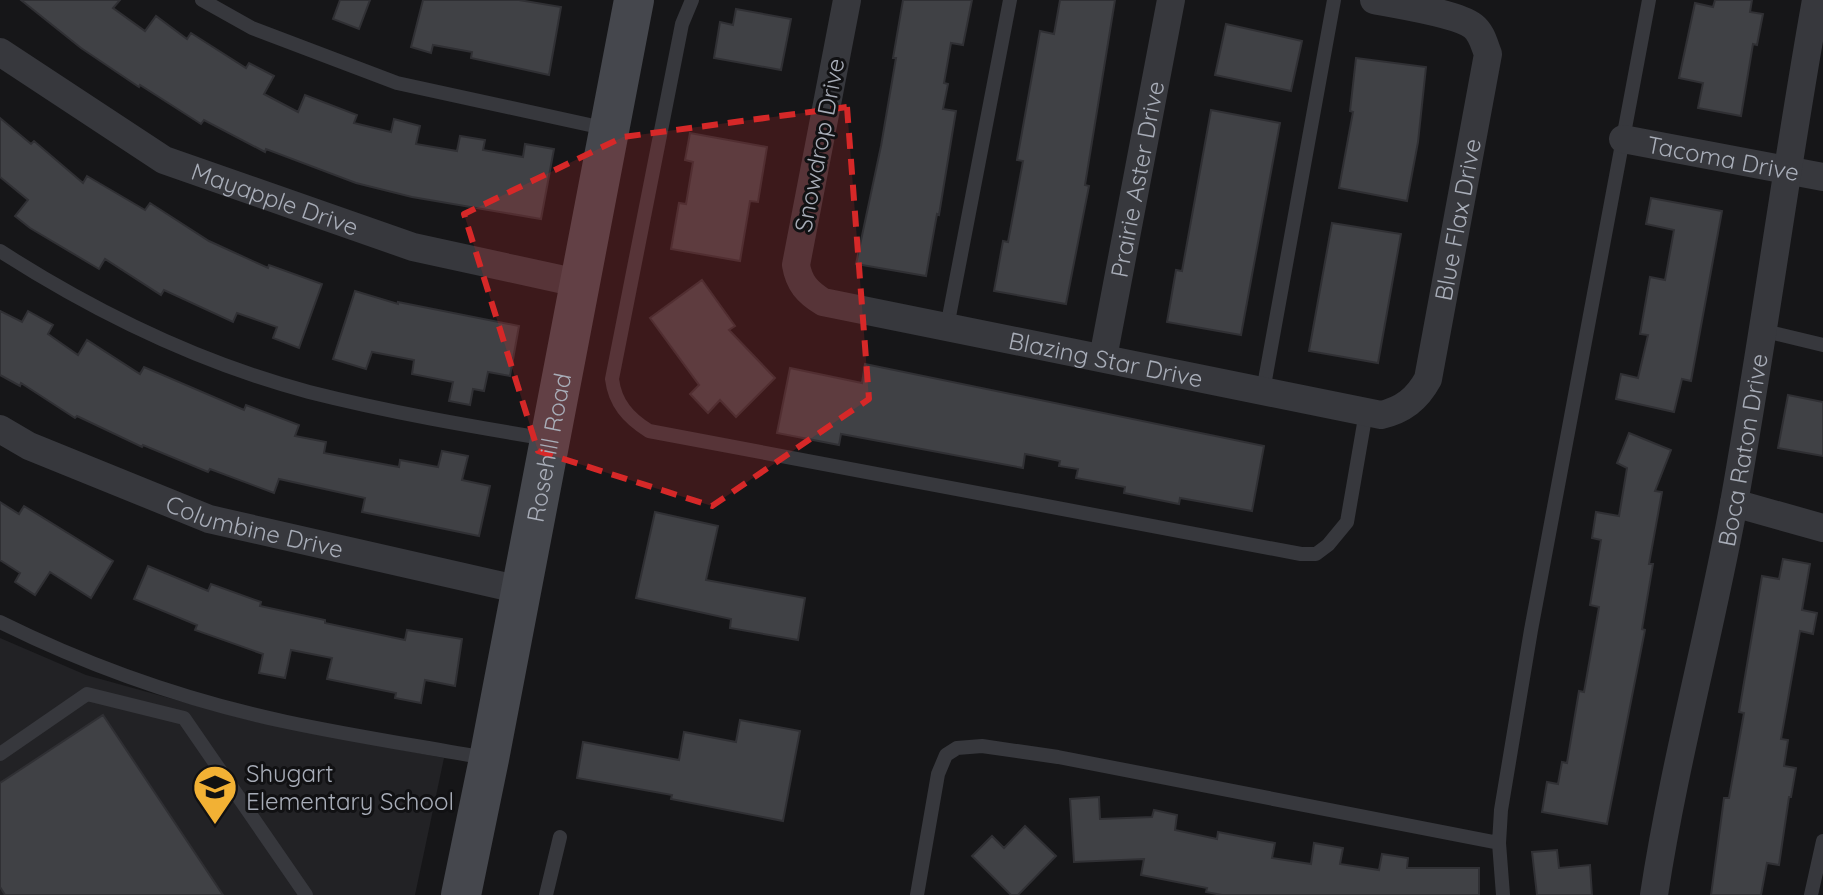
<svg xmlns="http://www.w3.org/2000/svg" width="1823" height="895" font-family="Quicksand,sans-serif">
<rect width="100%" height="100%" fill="#161618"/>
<path fill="#222225" d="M0,638L86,675L252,721L444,758L415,895H0Z"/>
<path fill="#404145" stroke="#303034" stroke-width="2" d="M21,0H120L113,8L145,31L156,16L187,39L191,33L246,68L249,63L274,76L264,94L298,112L305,95L357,115L354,123L391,132L394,119L420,126L416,144L457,151L460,136L485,140L483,150L523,157L525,144L554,149L541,219L412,197L356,183L266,149L265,152L204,120L201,124L140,85L139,87L81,48Z
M340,0H370L359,29L333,19Z
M423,0H519L561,7L549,75L471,58L472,52L433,45L431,53L411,47Z
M903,0H972L963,45L951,43L944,83L948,84L943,109L956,111L939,215L937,214L926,276L856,264L881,146L896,58H893Z
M1060,0H1115L1085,185L1089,186L1066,304L994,291L1003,241L1008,242L1023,161L1017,160L1040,31L1054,34Z
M1715,0H1752L1750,12L1763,14L1757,45L1753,44L1741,116L1698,108L1703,83L1679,78L1695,3L1713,7Z
M736,9L791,19L781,70L714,58L720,22L733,25Z
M1226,24L1302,41L1291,91L1215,75Z
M1356,58L1426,67L1418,142L1407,201L1339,188L1353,112L1350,111Z
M1211,110L1280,123L1241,335L1167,322L1176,270L1182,271Z
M0,118L31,144L34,141L83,183L87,176L145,210L150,203L209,241L268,268L269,265L322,284L299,348L273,338L277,327L237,313L233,322L164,290L161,295L105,259L99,269L30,228L15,216L28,200L0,177Z
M690,133L767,147L758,202L750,201L740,261L671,249L679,203L686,204L693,162L685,160Z
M1651,198L1722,211L1691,381L1682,379L1674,412L1616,399L1621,374L1638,378L1648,335L1640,334L1650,277L1665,280L1674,230L1646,224Z
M1332,223L1401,234L1378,363L1309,351Z
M702,280L735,326L729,330L775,378L736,417L720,400L708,413L690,394L699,385L650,318Z
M355,291L398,304V302L519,326L510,376L488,372L484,391L473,389L470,405L449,401L453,382L412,374L414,360L372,352L366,369L333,359Z
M0,311L22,322L28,311L53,325L48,334L78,355L87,340L140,374L144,367L244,410L246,405L299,425L295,436L326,442L324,453L399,467L400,460L438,467L442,451L468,456L462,480L490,486L479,536L362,512L365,498L279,479L274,493L210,469L208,472L143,445L142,447L77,416L75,418L21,383L20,386L0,375Z
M865,364L1264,446L1252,511L1180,498L1179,504L1124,493L1125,487L1076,478L1078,469L1059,466L1060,461L1025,454L1023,468L841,434L839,445L777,433L790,368L862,383Z
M1788,395L1823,402V456L1778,448Z
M1629,433L1671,450L1655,491L1662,492L1649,564H1653L1642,629L1645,630L1607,824L1542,812L1547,782L1558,784L1562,762L1567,763L1579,691L1584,692L1599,607L1590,605L1601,540L1592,538L1596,512L1619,516L1627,468L1617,463Z
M0,502L19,514L24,506L113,561L91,598L50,572L35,595L15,582L20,573L0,560Z
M655,512L718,526L706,580L805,598L798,640L730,628L731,619L636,598Z
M1783,559L1810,564L1802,610L1817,613L1813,634L1800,631L1781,739L1788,740L1784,766L1796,768L1791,797H1789L1779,865L1767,863L1761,895H1711L1724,798H1729L1744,713L1739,712L1762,576L1779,579Z
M148,566L208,591L211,584L261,602L260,606L325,620V623L405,640L407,630L462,639L455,686L425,680L421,703L395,698L396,693L327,679L332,658L291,650L285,678L259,673L263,654L195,630L197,625L134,599Z
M103,715L223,895H5L0,887V783Z
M740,720L800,731L783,821L671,799L672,795L577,778L583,742L679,760L684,732L736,742Z
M1099,797L1100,819L1152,817L1154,810L1177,815L1175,830L1217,839L1218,832L1275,843L1272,858L1311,864L1314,843L1343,848L1340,864L1379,870L1382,854L1408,858L1407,868H1479V895H1222L1206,892L1207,888L1141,875L1144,859L1074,862L1070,799Z
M1025,826L1056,856L1018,895H1011L972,856L992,836L1004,848Z
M1557,850L1559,868L1590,865L1592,895H1537L1532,852Z"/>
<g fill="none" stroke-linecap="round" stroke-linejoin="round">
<path stroke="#37383d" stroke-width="14" d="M202,0L252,28L397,83L608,129
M692,0L682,24L612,379C615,403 628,418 649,431L1301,554H1316L1328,545L1347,522L1366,412
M0,251C95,312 200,363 309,392C388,412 469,426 548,439
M947,327L1010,0
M1761,330L1823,345
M1263,391L1334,0
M0,622C91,667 188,701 287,722C353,736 419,746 485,758
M0,754L87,694L184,718L306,895
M546,895L560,837
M917,895L938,774L946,755L957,748L982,746L1058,757L1499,843
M1503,895L1499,843L1501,810L1531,630L1649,0
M1811,895L1823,841"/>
<g stroke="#37383d" stroke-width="28">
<path id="s1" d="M847,0L796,265C799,283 807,292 823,302L1381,415C1403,410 1417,399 1428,379L1488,54C1484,44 1482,33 1473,26C1456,13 1397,5 1374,0"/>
<path id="s2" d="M0,52L164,160L413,247L578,283"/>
<path id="s3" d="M1623,139L1823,177"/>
<path id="s4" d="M1103,358L1171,0"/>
<path id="s5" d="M0,429L29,446L209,519L521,590"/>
<path d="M1734,503L1823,528"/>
<path id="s6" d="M1654,895C1674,763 1710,634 1734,503C1764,336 1786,167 1816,0"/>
</g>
<path stroke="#45474d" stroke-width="40" id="s7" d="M461,895L489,759L634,0"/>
</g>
<path fill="#d62828" fill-opacity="0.2" stroke="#d62828" stroke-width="6" stroke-dasharray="16 10" stroke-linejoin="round" d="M847,107L869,399L712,506L538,451L464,214L623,137Z"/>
<defs>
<g id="school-pin" transform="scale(2.3)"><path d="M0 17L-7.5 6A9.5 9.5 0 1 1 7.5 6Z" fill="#f2b134" stroke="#111113"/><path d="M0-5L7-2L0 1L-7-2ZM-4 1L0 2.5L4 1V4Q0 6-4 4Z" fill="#111"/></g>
</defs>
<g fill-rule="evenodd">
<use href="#school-pin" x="215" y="787"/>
</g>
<g text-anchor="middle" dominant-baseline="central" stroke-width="6" stroke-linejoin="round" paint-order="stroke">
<g font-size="24" fill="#a8adb8" stroke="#111113">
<text transform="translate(819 145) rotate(-79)">Snowdrop Drive</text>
<text stroke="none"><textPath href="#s3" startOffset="102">Tacoma Drive</textPath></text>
<text stroke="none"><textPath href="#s4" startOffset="182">Prairie Aster Drive</textPath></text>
<text stroke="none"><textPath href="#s2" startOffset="314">Mayapple Drive</textPath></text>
<text stroke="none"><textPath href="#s1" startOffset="1110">Blue Flax Drive</textPath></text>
<text stroke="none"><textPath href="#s1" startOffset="606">Blazing Star Drive</textPath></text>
<text stroke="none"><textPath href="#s7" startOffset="456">Rosehill Road</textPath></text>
<text stroke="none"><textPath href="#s6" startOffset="454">Boca Raton Drive</textPath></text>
<text stroke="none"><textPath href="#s5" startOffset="274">Columbine Drive</textPath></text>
</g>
<g font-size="24" fill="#a8adb8" stroke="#111113" text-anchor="start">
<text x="246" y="773">Shugart<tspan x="246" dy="28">Elementary School</tspan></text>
</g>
</g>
</svg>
